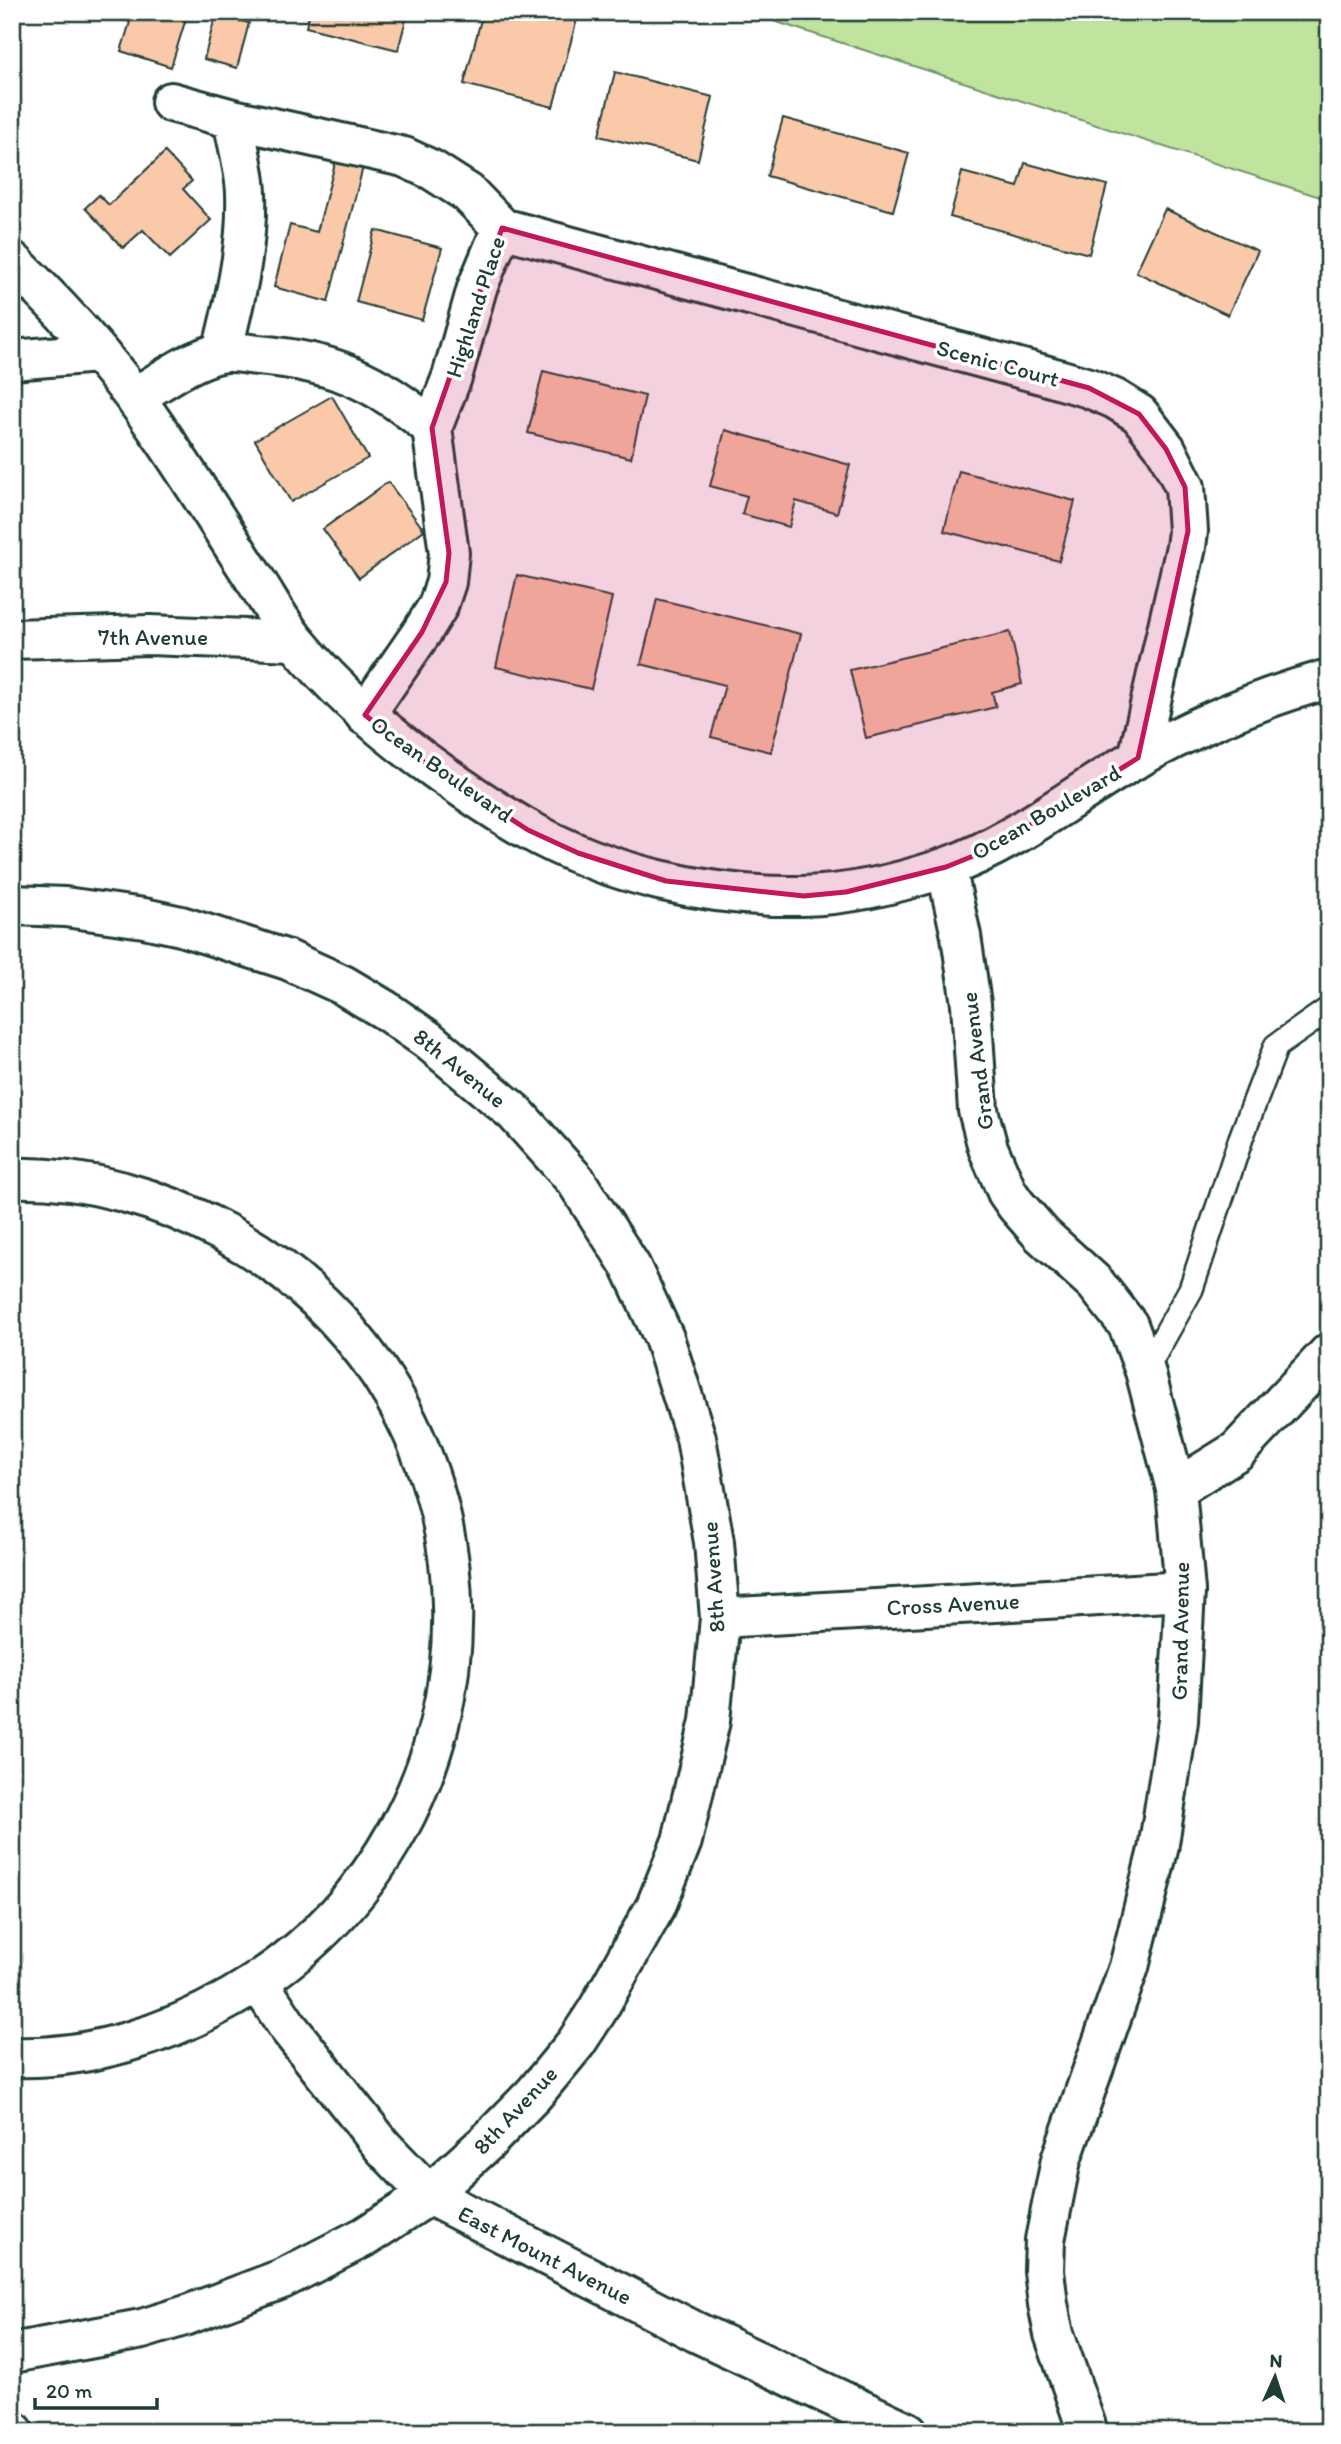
<svg xmlns="http://www.w3.org/2000/svg" width="1341" height="2444" font-family="Itim,sans-serif">
<rect width="100%" height="100%" fill="#fff"/>
<filter id="ink" filterUnits="userSpaceOnUse"><feTurbulence type="fractalNoise" baseFrequency=".0143" numOctaves="2"/><feDisplacementMap in="SourceGraphic" scale="14" xChannelSelector="R" yChannelSelector="G"/><feConvolveMatrix kernelMatrix="1 2 1 2 8 2 1 2 1" color-interpolation-filters="sRGB"/></filter>
<g filter="url(#ink)">
<path fill="#c0e39d" stroke="#709068" stroke-width="2" d="M746,12H1329V200Z"/>
<path fill="#fac9aa" stroke="#1f3d34" stroke-width="2" d="M188,12L171,67L121,51L130,22L103,13Z
M310,12H408L398,50L306,27Z
M483,12H579L553,107L464,84Z
M216,14L249,23L237,68L204,59Z
M615,72L713,97L698,160L599,136Z
M783,118L909,153L893,211L767,176Z
M165,152L192,181L183,189L211,220L170,258L143,230L123,248L85,208L99,195L109,205Z
M336,160L363,167L328,302L274,287L290,225L317,232Z
M1025,163L1107,185L1089,254L950,217L962,172L1018,187Z
M1165,209L1258,251L1228,315L1136,272Z
M375,230L442,248L422,320L356,302Z
M543,371L645,396L631,458L528,433Z
M332,396L368,458L291,502L255,440Z
M725,430L850,465L837,513L796,501L789,527L742,514L747,496L710,486Z
M959,471L1075,501L1059,561L944,531Z
M388,482L424,530L359,578L323,529Z
M517,575L612,597L591,689L496,667Z
M657,599L801,634L771,752L711,737L725,685L641,664Z
M1010,632L1022,684L992,692L996,707L866,738L850,670Z"/>
<g fill="none" stroke-linecap="round" stroke-linejoin="round">
<g stroke="#1f3d34" stroke-width="28">
<path id="lane" d="M1145,1371L1191,1289L1241,1138L1276,1046L1329,1009"/>
</g>
<g stroke="#1f3d34" stroke-width="44">
<path id="street" d="M171,102L233,119L404,157L432,170L468,193L502,228
M502,228L1041,374L1089,388L1115,399L1139,414L1166,449L1185,487L1188,531L1186,547L1138,758
M222,352C235,300 248,247 246,193C245,168 237,143 233,119
M12,360L98,353
M135,397C162,381 189,360 220,353C231,350 246,354 258,355C331,361 376,380 432,428
M12,639L150,635L294,641
M365,715L422,632L438,606L446,582L449,553L432,428L452,377L477,288L502,228
M12,905L65,907L144,918L181,926L288,960L343,985L385,1010L428,1040L515,1113L576,1181L631,1267L664,1338L696,1438L714,1542L720,1618L710,1721L682,1841L656,1906L597,2011L576,2043L534,2094L486,2143L429,2195L366,2236L282,2279L187,2315L142,2329L12,2353
M12,1178C86,1176 161,1198 225,1233C526,1397 528,1829 231,1998C166,2035 87,2060 12,2057
M1176,1489L1237,1451L1329,1353
M720,1618L1185,1591
M259,1983L288,2027L383,2147L429,2195L696,2332L908,2432
M12,2431L14,2432"/>
</g>
<g stroke="#1f3d34" stroke-width="44">
<path id="secondary" d="M12,261C67,314 119,372 162,436C194,483 224,532 256,581C269,601 281,624 296,642C338,693 389,737 442,774C469,793 497,812 525,828C606,874 709,898 802,896C850,895 901,883 947,867C1017,842 1075,793 1139,757C1200,724 1262,697 1329,679
M946,867L961,936L971,1004L978,1110L988,1148L1007,1192L1016,1205L1042,1235L1095,1283L1128,1325L1145,1371L1176,1489L1185,1591L1178,1721L1158,1850L1129,1967L1061,2160L1045,2240L1044,2271L1048,2304L1054,2334L1088,2432"/>
</g>
<use href="#lane" stroke="#fff" stroke-width="23"/>
<use href="#street" stroke="#fff" stroke-width="38"/>
<use href="#secondary" stroke="#fff" stroke-width="38"/>
</g>
</g>
<path fill="#c2185b" fill-opacity="0.2" stroke="#c2185b" stroke-width="5" stroke-linejoin="round" d="M502,228L1089,388L1139,414L1166,449L1185,487L1188,531L1138,758L993,848L946,867L846,892L804,896L666,881L578,853L528,830L424,762L365,715L422,632L446,582L449,553L432,428Z"/>
<g text-anchor="middle" dominant-baseline="central" stroke-width="7" stroke-linejoin="round" paint-order="stroke">
<g font-size="23" fill="#1f3d34" stroke="#fff">
<text transform="translate(475 307) rotate(-72)">Highland Place</text>
<text transform="translate(998 363) rotate(15)">Scenic Court</text>
<text x="153" y="637">7th Avenue</text>
<text transform="translate(442 769) rotate(35)">Ocean Boulevard</text>
<text transform="translate(1046 812) rotate(-30)">Ocean Boulevard</text>
<text transform="translate(977 1061) rotate(-97)">Grand Avenue</text>
<text transform="translate(460 1068) rotate(39)">8th Avenue</text>
<text transform="translate(713 1577) rotate(-94)">8th Avenue</text>
<text transform="translate(953 1604) rotate(-3)">Cross Avenue</text>
<text transform="translate(1180 1631) rotate(-89)">Grand Avenue</text>
<text transform="translate(515 2110) rotate(-47)">8th Avenue</text>
<text transform="translate(545 2255) rotate(27)">East Mount Avenue</text>
</g>
</g>
<rect width="1341" height="2444" fill="none" stroke="#fff" stroke-width="42"/>
<rect x="21" y="21" width="1299" height="2402" fill="none" stroke="#1f3d34" stroke-width="2.5" filter="url(#ink)"/>
<g transform="translate(1275 2377) rotate(3)" stroke="#ffffff" stroke-width="5" paint-order="stroke">
<path d="M0-5L12 26L0 18L-12 26Z" fill="#1f3d34"/>
<text y="-10" font-size="19" font-weight="bold" text-anchor="middle" fill="#1f3d34">N</text>
</g>
<path d="M35 2398v10h122v-10" fill="none" stroke="#1f3d34" stroke-width="3.5"/>
<text x="46" y="2398" font-size="21" fill="#1f3d34" stroke="#ffffff" stroke-width="5" paint-order="stroke">20 m</text>
</svg>
